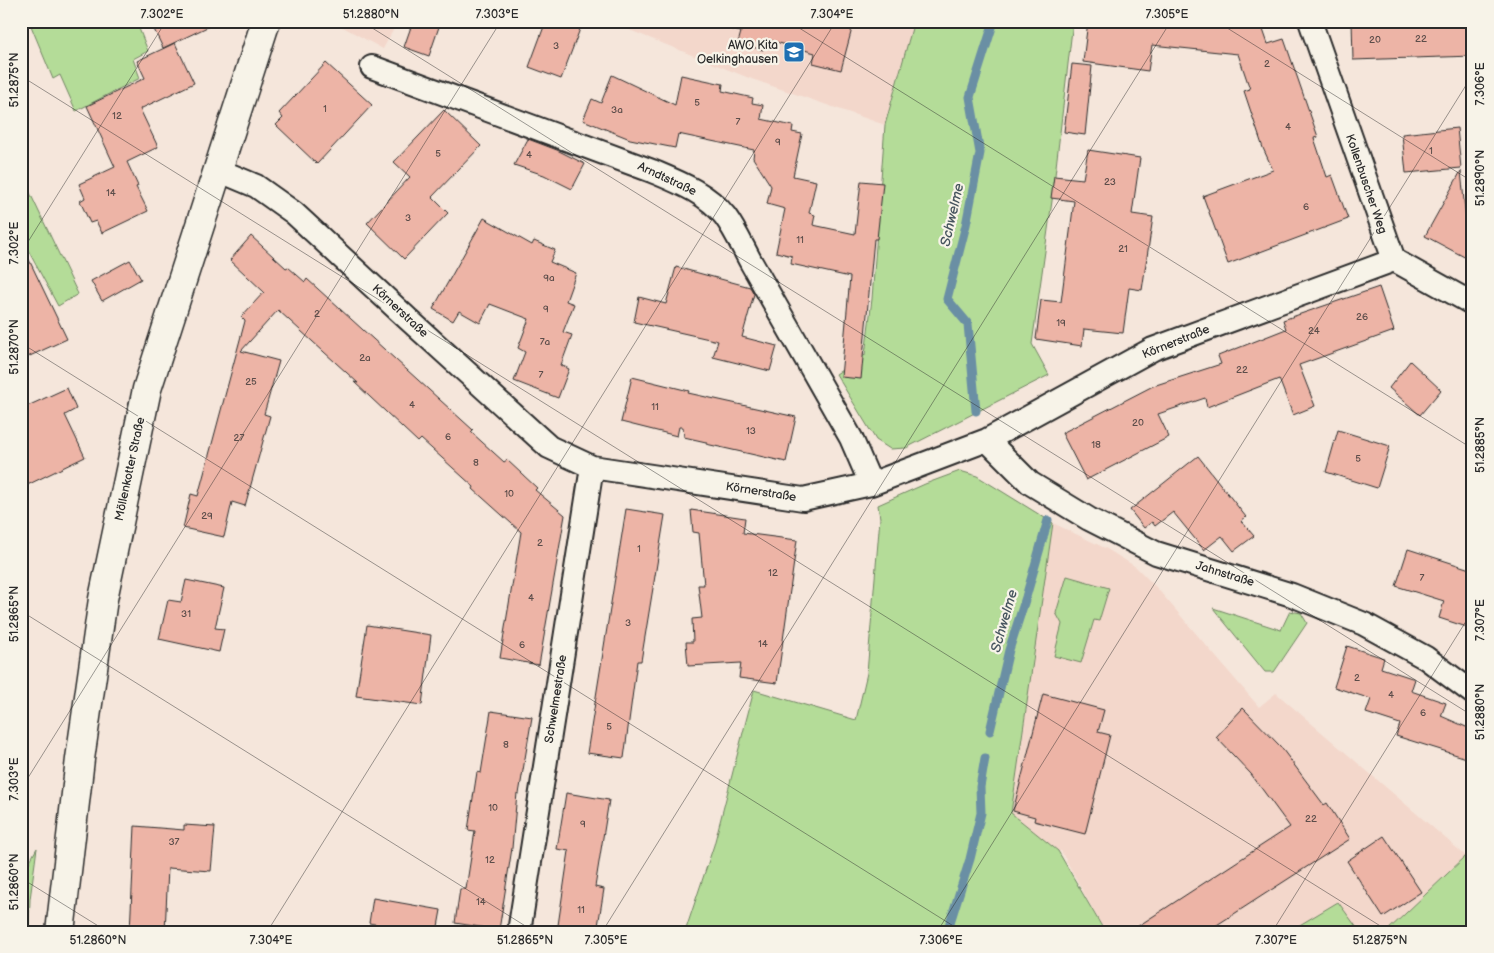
<svg xmlns="http://www.w3.org/2000/svg" width="1494" height="953" font-family="'Balsamiq Sans',sans-serif">
<rect width="100%" height="100%" fill="#f5e6db"/>
<filter id="ink" filterUnits="userSpaceOnUse"><feTurbulence type="fractalNoise" baseFrequency=".02" numOctaves="2"/><feDisplacementMap in="SourceGraphic" scale="10" xChannelSelector="R" yChannelSelector="G"/><feConvolveMatrix kernelMatrix="1 2 1 2 8 2 1 2 1" color-interpolation-filters="sRGB"/></filter>
<g filter="url(#ink)">
<path fill="#f3d7cb" d="M332,21H398L383,49Z
M607,21H914L885,125L749,78Z
M1053,523L1107,549L1136,567L1156,587L1259,707L1276,693L1466,856L1386,932H1360L1338,902L1288,932H1105L1061,851H1058L1011,813Z"/>
<path fill="#b4dc98" stroke="#708462" d="M29,21H136L148,51L133,59L140,78L76,111L60,75L53,79Z
M914,21H1073L1052,201L1032,344L1049,375L906,448L890,449L876,440L836,374L865,355L872,299L885,125Z
M21,174L78,294L58,306L21,237Z
M960,471L977,476L1053,523L1011,813L1058,851L1105,932H685L714,845L754,690L856,720L867,673L880,518L878,505L925,484Z
M1067,576L1109,588L1099,621L1094,620L1081,663L1054,656L1062,624L1056,613Z
M1213,608L1281,630L1290,611L1301,613L1307,623L1274,672H1265Z
M37,848L30,899L29,928L28,932H21V877Z
M1466,856L1465,863L1473,873V932H1386Z
M1338,902L1360,932H1288Z"/>
<g fill="none" stroke-linecap="round" stroke-linejoin="round">
<path stroke="#6b8fa4" stroke-width="9" d="M976,411L968,324L947,299L966,225L980,153L970,97L994,21
M990,731L1009,650L1026,597L1048,520
M947,932L970,859L981,813L980,787L985,758"/>
</g>
<path fill="#edb4a6" stroke="#2b2b2b" d="M150,21H220L163,48Z
M413,21H441L429,56L404,47Z
M546,21H583L561,79L529,67Z
M725,21H854L841,70L813,63L815,53L765,39L763,50L738,43L741,32L725,28Z
M1088,21H1260L1268,44L1284,39L1318,137L1314,138L1327,177L1332,175L1348,219L1228,264L1203,196L1273,170L1263,148L1244,91L1250,89L1238,54L1152,45L1148,71L1083,62Z
M1352,21H1473V56L1353,60Z
M175,43L194,83L140,109L158,147L127,162L138,186L136,187L148,211L102,233L96,221L90,223L80,201L85,198L79,184L115,167L87,106L145,78L137,61Z
M326,63L372,105L317,164L276,125L283,118L279,113Z
M1072,64L1092,66L1085,135L1064,132Z
M612,75L675,105L681,75L723,84L722,91L753,98L752,103L763,105L761,119L793,126L792,132L802,134L793,176L816,181L809,213L815,215L813,225L855,234L861,181L883,183L877,239H874L861,379L841,377L850,277L791,264L792,256L776,252L785,209L767,204L771,186L753,158L754,150L678,134L675,148L630,139L583,120L592,99L601,103Z
M444,110L481,146L432,197L448,213L404,259L367,223L410,177L394,162Z
M1457,128L1461,168L1406,173L1402,134Z
M528,139L557,150L585,164L572,189L544,175L514,165Z
M1088,150L1140,158L1132,214L1153,217L1142,290L1129,288L1123,333L1084,329L1082,346L1036,339L1041,300L1061,302L1074,201L1051,198L1054,176L1083,179Z
M1461,171L1470,260L1425,236Z
M484,218L532,245L534,241L555,250L550,262L576,273L566,301L574,304L563,332L572,335L561,365L569,369L558,398L514,381L525,352L518,348L529,319L490,304L480,323L459,311L453,321L433,309Z
M251,236L286,268L288,267L305,282L307,279L473,430L471,432L504,462L507,460L537,488L535,490L565,515L539,665L500,658L521,532L473,489L474,487L421,439L418,442L354,382L358,383L278,310L241,351L279,361L264,414L270,416L245,506L232,502L224,537L183,528L191,494L198,496L245,321L241,317L264,292L230,260Z
M21,243L67,339L21,360Z
M130,260L141,279L102,301L91,281Z
M676,267L750,287L754,294L742,337L777,346L770,371L713,357L718,341L634,322L639,297L666,304Z
M1379,287L1394,331L1299,365L1315,406L1293,415L1279,379L1207,407L1205,398L1158,414L1169,437L1086,480L1062,433L1153,386L1221,364L1218,356L1286,329L1283,320Z
M1410,361L1441,390L1420,415L1389,388Z
M632,377L689,391L688,393L796,417L786,462L706,444V442L684,437L683,427H679L677,436L621,422Z
M67,388L76,409L65,415L85,457L21,488V409Z
M1338,430L1390,446L1377,488L1326,472Z
M1198,456L1246,517L1241,521L1254,536L1234,551L1222,536L1204,550L1173,512L1155,526L1152,522L1144,528L1130,510Z
M626,509L665,515L641,661H637L624,758L587,753Z
M691,510L745,518L743,533L797,540L777,683L739,678L741,663L688,666L686,642H693L692,619L702,618L698,585H704L699,533L693,532Z
M1408,549L1473,570V629L1439,618L1444,601L1396,586Z
M186,580L224,588L215,628L224,629L219,652L159,639L168,600L181,602Z
M367,625L431,635L422,705L356,696Z
M1347,646L1384,658L1381,668L1415,679L1411,691L1446,703L1441,716L1473,730V760L1396,736L1400,724L1366,713L1371,699L1334,687Z
M1043,694L1104,710L1098,732L1110,735L1085,834L1034,821L1035,817L1013,811Z
M1243,708L1280,746L1324,805L1327,803L1350,839L1206,932H1129L1290,827L1251,774L1216,737Z
M491,711L532,717L519,794L517,793L512,848L499,930L455,923L460,889H466L475,831L468,830L477,772L481,773Z
M566,793L609,800L595,887L604,889L597,932H557L569,851L557,849Z
M184,825L215,827L211,871L168,868L165,932H130L135,826L184,830Z
M1384,836L1421,892L1383,917L1347,861Z
M373,898L441,910L437,932H420L369,923Z"/>
<g fill="none" stroke-linecap="round" stroke-linejoin="round">
<g stroke="#2b2b2b" stroke-width="26">
<path id="minor" d="M1310,21L1394,260L1473,304
M372,67L652,171C678,182 707,193 725,216C736,231 743,248 752,264L851,438L871,484
M218,170L256,186L294,213L408,319L549,447L592,467L803,499L871,484L987,440L1153,349L1394,260
M987,440L1030,483L1089,519L1156,553L1292,595L1364,624L1426,658L1473,693
M519,932L592,467"/>
</g>
<g stroke="#2b2b2b" stroke-width="31">
<path id="secondary" d="M60,932L80,759L103,599L147,389L266,21"/>
</g>
<use href="#minor" stroke="#f7f3e8" stroke-width="22"/>
<use href="#secondary" stroke="#f7f3e8" stroke-width="28"/>
</g>
</g>
<path fill="none" stroke="#2b2b2b" stroke-width="1" stroke-opacity="0.45" d="M361,21L1473,716M788,21L1473,449M1216,21L1473,182M21,76L1390,932M21,253L166,21M21,343L963,932M21,611L535,932M21,789L501,21M21,878L108,932M267,932L836,21M602,932L1171,21M937,932L1473,74M1272,932L1473,610"/>
<defs>
<g id="school-square" transform="scale(1.125)"><rect x="-9" y="-9" width="18" height="18" rx="4" fill="#1f6fb2" stroke="#f7f3e8"/><path d="M0-5L7-2L0 1L-7-2ZM-4 1L0 2.5L4 1V4Q0 6-4 4Z" fill="#fff"/></g>
</defs>
<g fill-rule="evenodd">
<use href="#school-square" x="794" y="52"/>
</g>
<g text-anchor="middle" dominant-baseline="central" stroke-width="4.5" stroke-linejoin="round" paint-order="stroke">
<g font-size="10" fill="#5c4d4a">
<text x="1421" y="39">22</text>
<text x="1375" y="40">20</text>
<text x="556" y="46">3</text>
<text x="1267" y="64">2</text>
<text x="697" y="103">5</text>
<text x="325" y="109">1</text>
<text x="617" y="110">3a</text>
<text x="117" y="116">12</text>
<text x="738" y="122">7</text>
<text x="1288" y="127">4</text>
<text x="778" y="142">9</text>
<text x="1431" y="151">1</text>
<text x="438" y="154">5</text>
<text x="529" y="155">4</text>
<text x="1110" y="182">23</text>
<text x="111" y="193">14</text>
<text x="1306" y="207">6</text>
<text x="408" y="218">3</text>
<text x="800" y="240">11</text>
<text x="1123" y="249">21</text>
<text x="549" y="278">9a</text>
<text x="546" y="309">9</text>
<text x="317" y="314">2</text>
<text x="1362" y="317">26</text>
<text x="1061" y="323">19</text>
<text x="1314" y="331">24</text>
<text x="545" y="342">7a</text>
<text x="365" y="358">2a</text>
<text x="1242" y="370">22</text>
<text x="541" y="375">7</text>
<text x="251" y="382">25</text>
<text x="412" y="405">4</text>
<text x="655" y="407">11</text>
<text x="1138" y="423">20</text>
<text x="751" y="431">13</text>
<text x="448" y="437">6</text>
<text x="239" y="438">27</text>
<text x="1096" y="445">18</text>
<text x="1358" y="459">5</text>
<text x="476" y="463">8</text>
<text x="509" y="494">10</text>
<text x="207" y="516">29</text>
<text x="540" y="543">2</text>
<text x="639" y="549">1</text>
<text x="773" y="573">12</text>
<text x="1422" y="578">7</text>
<text x="531" y="598">4</text>
<text x="186" y="614">31</text>
<text x="628" y="623">3</text>
<text x="763" y="644">14</text>
<text x="522" y="645">6</text>
<text x="1357" y="678">2</text>
<text x="1391" y="695">4</text>
<text x="1423" y="713">6</text>
<text x="609" y="727">5</text>
<text x="506" y="745">8</text>
<text x="493" y="808">10</text>
<text x="1311" y="819">22</text>
<text x="583" y="824">9</text>
<text x="174" y="842">37</text>
<text x="490" y="860">12</text>
<text x="481" y="902">14</text>
<text x="581" y="910">11</text>
</g>
<g font-size="12" fill="#2b2b2b" stroke="#f7f3e8" text-anchor="end">
<text x="778" y="45">AWO Kita<tspan x="778" dy="14">Oelkinghausen</tspan></text>
</g>
<g font-size="12" fill="#2b2b2b" stroke="#f7f3e8">
<text transform="translate(667 179) rotate(25)">Arndtstraße</text>
<text transform="translate(1366 184) rotate(71)">Kollenbuscher Weg</text>
<text transform="translate(400 311) rotate(43)">Körnerstraße</text>
<text transform="translate(1176 342) rotate(-22)">Körnerstraße</text>
<text transform="translate(130 469) rotate(-78)">Möllenkotter Straße</text>
<text transform="translate(761 492) rotate(9)">Körnerstraße</text>
<text transform="translate(1225 574) rotate(17)">Jahnstraße</text>
<text transform="translate(556 699) rotate(-81)">Schwelmestraße</text>
</g>
<g font-size="14" font-style="italic" fill="#46545e" stroke="#f7f3e8">
<text transform="translate(952 215) rotate(-77)">Schwelme</text>
<text transform="translate(1004 621) rotate(-74)">Schwelme</text>
</g>
</g>
<rect width="1494" height="953" fill="none" stroke="#f7f3e8" stroke-width="55"/>
<rect x="28" y="28" width="1438" height="898" fill="none" stroke="#2b2b2b" stroke-width="2"/>
<g font-size="12" text-anchor="middle" fill="#2b2b2b">
<text x="162" y="18">7.302°E</text>
<text x="371" y="18">51.2880°N</text>
<text x="497" y="18">7.303°E</text>
<text x="832" y="18">7.304°E</text>
<text x="1167" y="18">7.305°E</text>
<text transform="translate(14 80) rotate(-90)" y="4">51.2875°N</text>
<text transform="translate(1480 84) rotate(-90)" y="4">7.306°E</text>
<text transform="translate(1480 178) rotate(-90)" y="4">51.2890°N</text>
<text transform="translate(14 243) rotate(-90)" y="4">7.302°E</text>
<text transform="translate(14 347) rotate(-90)" y="4">51.2870°N</text>
<text transform="translate(1480 445) rotate(-90)" y="4">51.2885°N</text>
<text transform="translate(14 614) rotate(-90)" y="4">51.2865°N</text>
<text transform="translate(1480 620) rotate(-90)" y="4">7.307°E</text>
<text transform="translate(1480 712) rotate(-90)" y="4">51.2880°N</text>
<text transform="translate(14 779) rotate(-90)" y="4">7.303°E</text>
<text transform="translate(14 882) rotate(-90)" y="4">51.2860°N</text>
<text x="98" y="944">51.2860°N</text>
<text x="271" y="944">7.304°E</text>
<text x="525" y="944">51.2865°N</text>
<text x="606" y="944">7.305°E</text>
<text x="941" y="944">7.306°E</text>
<text x="1276" y="944">7.307°E</text>
<text x="1380" y="944">51.2875°N</text>
</g>
</svg>
